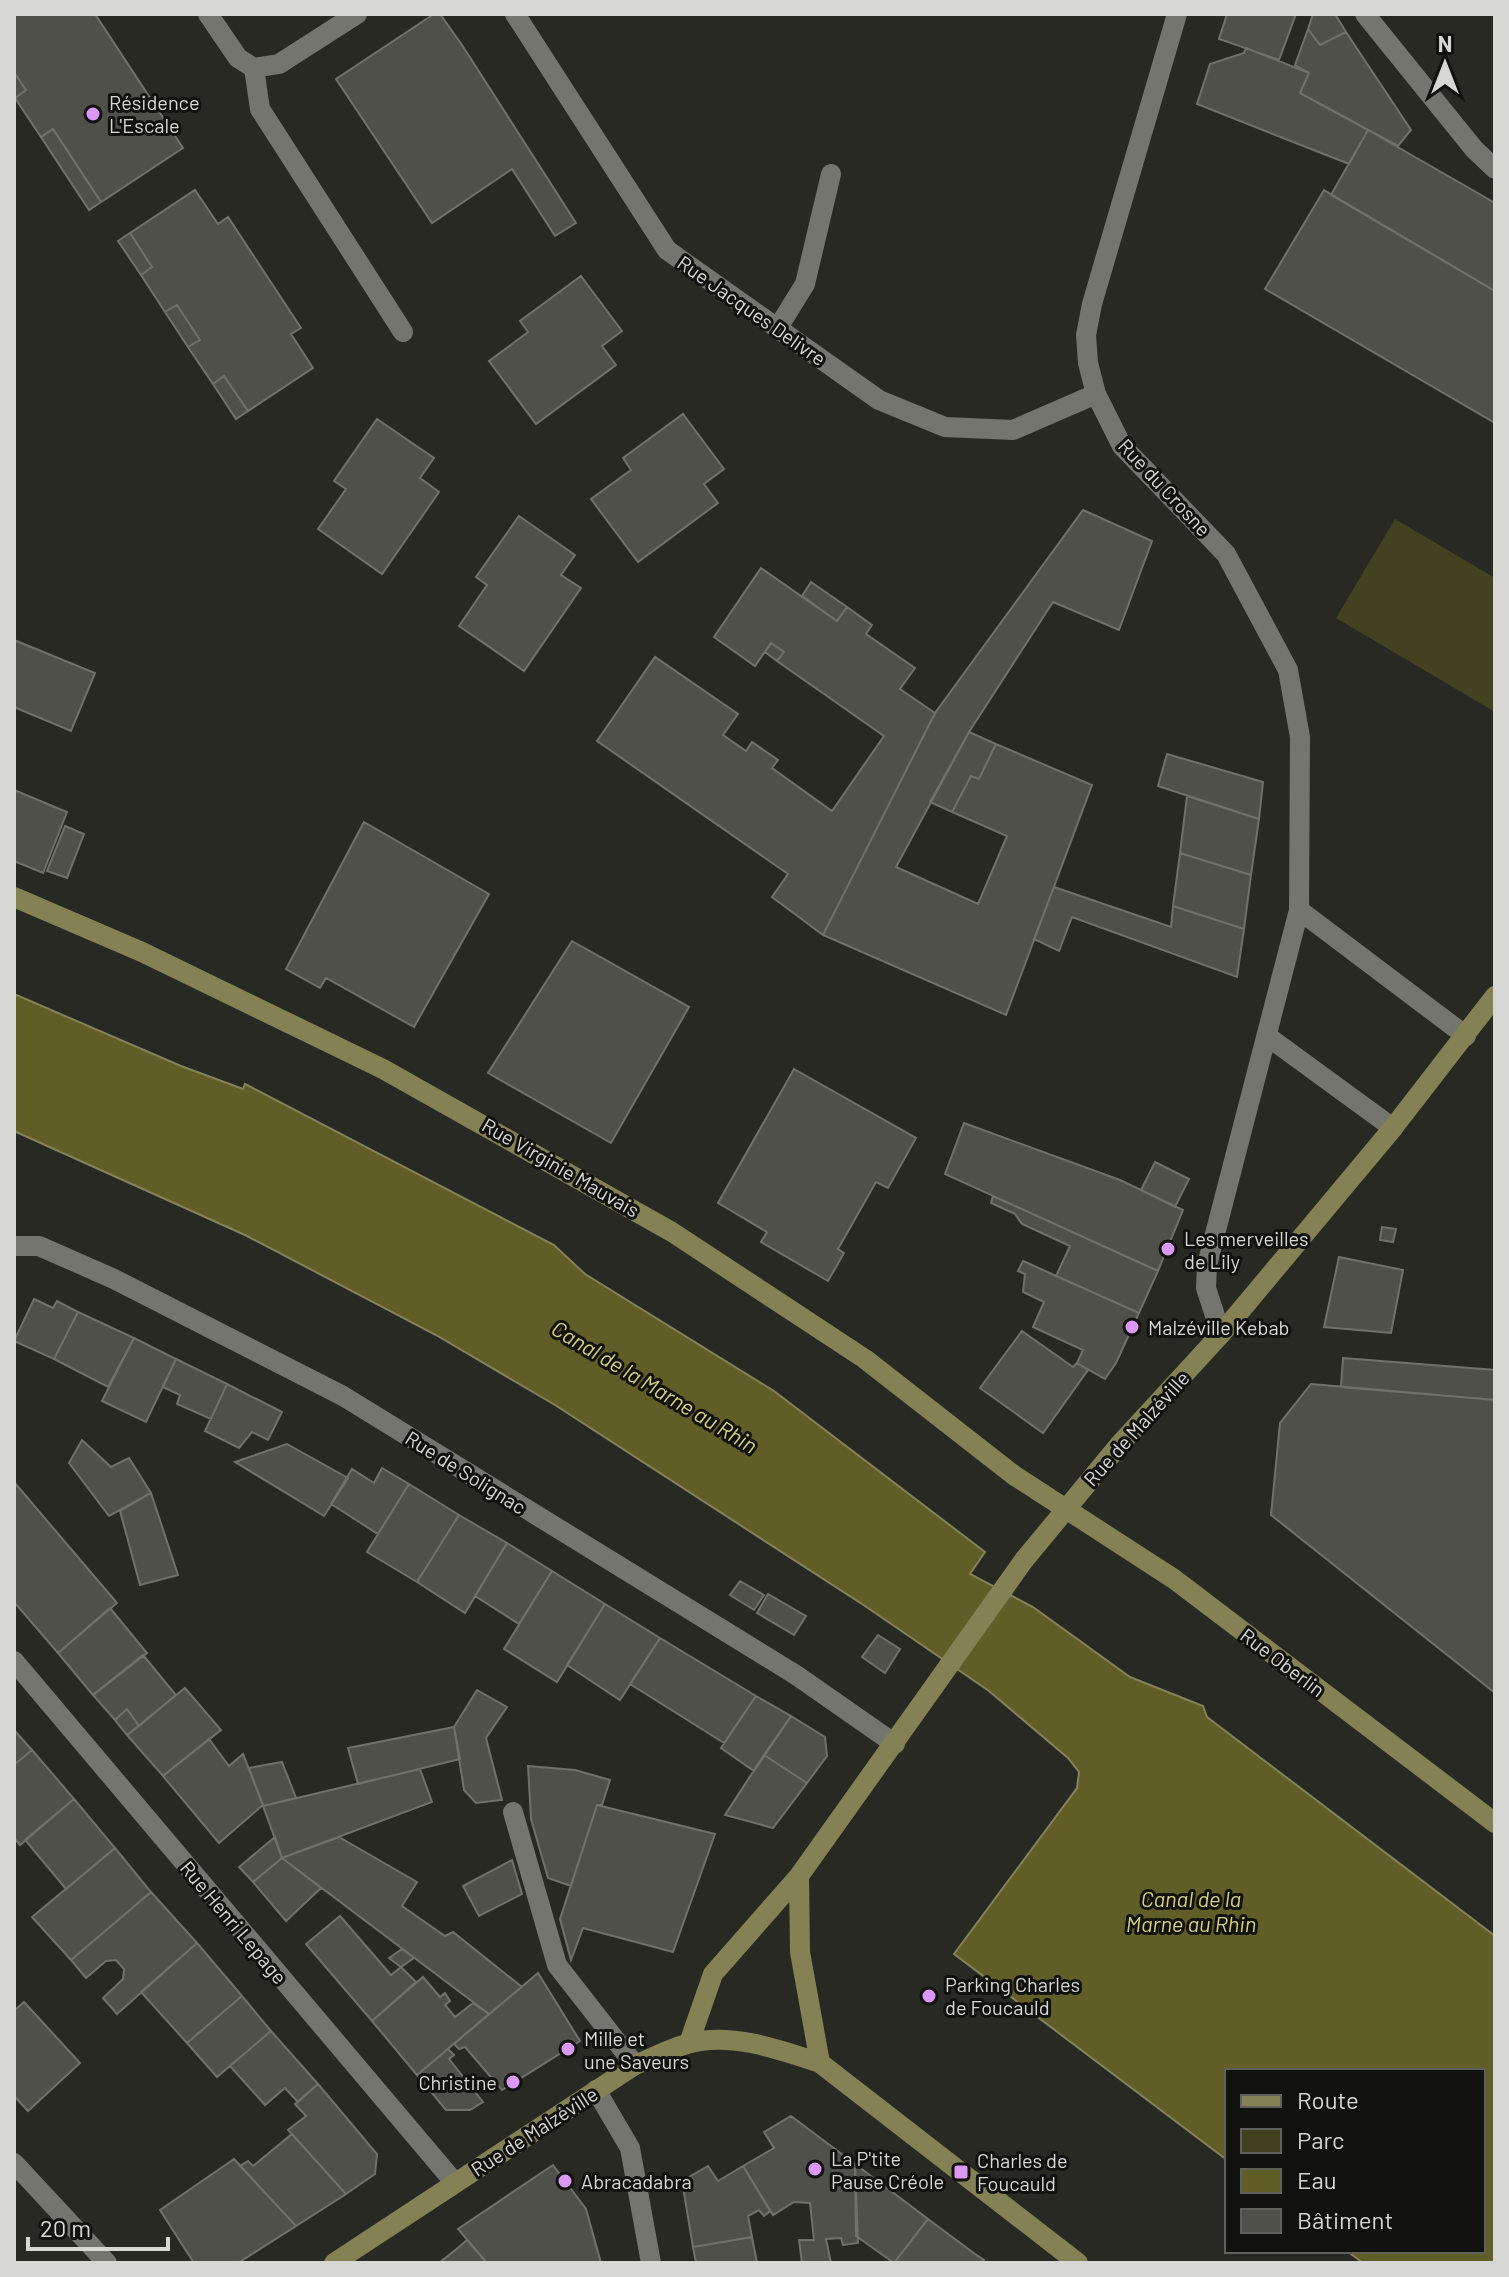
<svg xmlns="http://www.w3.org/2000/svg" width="1509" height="2277" font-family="Barlow,sans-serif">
<rect width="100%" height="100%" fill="#292924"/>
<path fill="#424120" d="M1395,519L1495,578V712L1336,618Z"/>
<path fill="#605d27" stroke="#84825b" stroke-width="2" d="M14,994L181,1066L243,1089L245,1084L554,1245L585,1274L774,1391L985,1552L970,1574L1033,1607L1130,1677L1203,1706L1207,1717L1495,1936V2263H1363L1347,2251H1483V2071H1227V2160L954,1954L1077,1788L1079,1772L1068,1758L989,1691L865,1606L555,1405L436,1335L245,1235L14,1131Z"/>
<path fill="#50504a" stroke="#71716b" stroke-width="2" d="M14,14H95L183,148L101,202L53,129L41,137L15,98L26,90L14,72Z
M434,14H440L462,45L576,223L555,236L512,169L432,223L336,79Z
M1227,14H1296L1279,60L1219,39Z
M1313,14H1335L1346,32L1320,45L1308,29Z
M1308,29L1320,45L1346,32L1411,130L1398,146L1300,93L1309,73L1295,65Z
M1246,48L1309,73L1300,93L1368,130L1349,164L1197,104L1210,64L1244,53Z
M14,72L26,90L15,98L14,97Z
M53,129L101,202L89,210L41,137Z
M1368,130L1495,203V291L1331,195Z
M195,190L218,224L228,217L301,328L291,334L313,368L248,411L224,376L213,384L188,347L200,340L177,305L165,312L141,275L152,267L130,233Z
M1324,190L1495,291V423L1265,289Z
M130,233L152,267L141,275L118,241Z
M581,276L622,331L602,346L616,365L536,424L489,361L528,332L520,321Z
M177,305L200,340L188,347L165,312Z
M224,376L248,411L236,419L213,384Z
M683,414L724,469L704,484L718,503L638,562L591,499L631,470L623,458Z
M377,419L434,458L420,478L439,492L382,574L318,529L346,489L334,481Z
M1083,510L1152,541L1119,630L1053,602L969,732L896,867L978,904L1007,836L952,812L971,776L979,779L996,744L1092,785L1006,1015L823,935L935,713Z
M519,516L575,555L561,575L581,588L524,671L459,626L487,585L476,577Z
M761,568L837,621L847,607L872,625L866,634L915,668L900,689L935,713L823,935L772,897L788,874L597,741L655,657L738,714L723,735L746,751L752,742L778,760L772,768L832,811L884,736L777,661L784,652L771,643L755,666L714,637Z
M811,582L847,607L837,621L802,596Z
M14,640L95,673L71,731L14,707Z
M771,643L784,652L777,661L765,652Z
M969,732L996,744L979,779L971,776L952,812L930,802Z
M1167,754L1263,782L1259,819L1158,786Z
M14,790L67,812L43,873L14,861Z
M1187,796L1259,819L1251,875L1180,853Z
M364,822L489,894L414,1027L326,978L320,988L286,969Z
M65,826L84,834L67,878L47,871Z
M1180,853L1251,875L1244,929L1173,906Z
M1054,887L1171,927L1173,906L1244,929L1237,977L1072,917L1059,951L1034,939Z
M572,941L689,1007L611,1143L488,1073Z
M794,1069L916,1138L888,1188L876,1182L838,1249L844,1253L828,1281L761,1242L767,1232L718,1203Z
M964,1123L1120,1180L1183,1210L1158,1271L945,1174Z
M1155,1162L1189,1179L1175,1207L1141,1190Z
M993,1196L1158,1271L1139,1313L1056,1276L1070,1246L1022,1224L1015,1214L991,1203Z
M1382,1227L1396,1229L1393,1242L1380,1240Z
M1339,1257L1403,1270L1391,1333L1324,1327Z
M1023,1261L1139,1313L1116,1363L1105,1379L1077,1363L1083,1350L1033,1327L1044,1302L1023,1292L1025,1274L1018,1271Z
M34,1299L53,1308L57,1301L78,1312L54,1359L14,1341Z
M78,1312L134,1338L108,1387L54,1359Z
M1022,1331L1073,1367L1077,1363L1088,1370L1043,1433L980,1388Z
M134,1338L176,1359L146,1422L102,1401Z
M1343,1358L1495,1370V1400L1341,1387Z
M176,1359L227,1384L211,1419L177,1404L180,1395L163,1387Z
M227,1384L282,1412L268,1440L252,1432L239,1448L205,1431Z
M1311,1384L1495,1400V1693L1271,1515L1280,1423Z
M82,1440L111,1467L129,1458L151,1493L109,1516L69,1463Z
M287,1444L348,1478L324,1516L235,1462Z
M382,1468L409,1484L378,1534L331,1504L352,1469L374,1483Z
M14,1482L117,1603L58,1653L14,1602Z
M409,1484L459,1515L417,1582L367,1552Z
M151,1493L178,1575L140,1585L120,1511Z
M459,1515L507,1543L465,1613L417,1582Z
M507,1543L552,1571L519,1624L475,1596Z
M552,1571L605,1604L557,1682L504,1649Z
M740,1581L764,1595L754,1610L730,1595Z
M768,1594L806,1616L794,1635L757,1613Z
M605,1604L660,1638L620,1700L567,1665Z
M110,1608L147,1653L93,1695L58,1653Z
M878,1635L900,1649L885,1673L862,1657Z
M660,1638L756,1696L724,1743L630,1684Z
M143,1655L176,1695L139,1726L127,1709L115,1720L93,1695Z
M185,1688L221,1730L163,1776L127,1735Z
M477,1690L507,1707L486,1738L502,1800L476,1803L464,1790L454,1727Z
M756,1696L791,1716L754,1771L721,1748Z
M127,1709L139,1726L127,1735L115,1720Z
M791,1716L825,1737L827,1756L807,1783L764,1755Z
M454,1727L460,1759L358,1784L348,1748Z
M14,1730L32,1750L14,1765Z
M209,1739L229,1766L243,1754L263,1805L219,1843L163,1776Z
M32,1750L74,1799L20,1845L14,1838V1765Z
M764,1755L807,1783L773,1828L725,1815Z
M282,1762L296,1798L263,1806L249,1768Z
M528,1766L575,1770L610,1780L602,1805H597L571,1886L548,1878L531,1819Z
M420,1769L432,1802L282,1858L263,1806Z
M74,1799L115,1848L66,1889L25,1840Z
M597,1805L715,1834L673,1952L583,1928L571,1960L560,1919Z
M275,1837L282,1858L253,1882L239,1867Z
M339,1837L417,1882L402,1906L445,1936L453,1932L522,1987L489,2014L282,1858Z
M115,1848L151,1892L71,1960L32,1917Z
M282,1858L321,1888L286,1921L253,1882Z
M512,1860L522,1894L479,1916L463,1886Z
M151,1892L197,1943L117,2014L103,1998L123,1979L124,1969L116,1960L106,1961L86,1978L71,1960Z
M340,1916L391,1975L401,1967L416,1982L372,2021L306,1944Z
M197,1943L242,1996L187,2043L141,1992Z
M402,1949L414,1958L401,1967L389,1958Z
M538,1973L580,2041L502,2090L465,2047L459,2049L454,2044Z
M423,1977L440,1997L445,1993L450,2001L445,2005L455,2017L473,2003L489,2014L417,2075L372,2021Z
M242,1996L271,2031L217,2077L187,2043Z
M24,2002L80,2063L28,2111L14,2096V2011Z
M271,2031L318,2084L298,2102L285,2088L265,2105L230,2066Z
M448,2049L454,2055L449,2059L483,2102L470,2110H446L417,2075Z
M318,2084L377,2154L375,2174L346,2194L288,2130L306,2116L295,2104Z
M791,2116L855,2164L858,2243L843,2245L841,2238L826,2239L831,2263H802L799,2240H814L810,2203L794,2202L773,2215L743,2166L774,2148L764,2132Z
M292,2134L346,2194L296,2226L240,2166L248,2161L253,2166Z
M234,2159L296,2226L238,2263H194L160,2210Z
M855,2164L928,2219L894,2263L856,2236Z
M553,2165L586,2209L601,2263H487L458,2229Z
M708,2166L718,2181L743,2166L770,2211L764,2216L759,2210L748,2216L752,2237L693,2247L682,2181Z
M928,2219L975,2254L984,2260L981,2263H894Z
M752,2237L757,2263H696L693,2247Z
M467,2240L487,2263H439L459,2247Z"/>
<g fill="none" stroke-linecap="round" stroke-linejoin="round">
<path stroke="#757570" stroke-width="20" d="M1365,14L1474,149L1495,169
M254,68L260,109L403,332
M779,326L805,284L831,174
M513,1812L557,1965L635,2065"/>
<path stroke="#757570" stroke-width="20" d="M208,14L238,58L254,68L279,64L357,14
M515,14L667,250L879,400L945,427L1013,430L1096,394
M1177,14L1092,304L1086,335L1088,363L1096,394L1122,446L1226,554L1288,670L1300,737L1299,910L1207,1265L1206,1288L1221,1334
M1299,910L1466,1036
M1267,1036L1393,1128
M14,1246H39L114,1279L343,1396L796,1675L895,1744
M14,1661L455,2183
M596,2090L630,2148L651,2263
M14,2163L107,2263"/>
<path stroke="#848154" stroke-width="20" d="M14,897L142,952L383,1069L672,1232L865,1359L1015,1476L1174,1579L1495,1823
M799,1876L800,1952L820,2063
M689,2043L713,1974L799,1876L1024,1560L1120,1444L1221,1334L1393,1128L1495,996
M334,2263L635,2065C652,2058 669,2049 687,2044C729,2031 781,2050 820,2063L1078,2263"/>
</g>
<g fill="#db99f5" stroke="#11110f" stroke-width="3">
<circle cx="93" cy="114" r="8"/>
<circle cx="1168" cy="1249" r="8"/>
<circle cx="1132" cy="1327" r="8"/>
<circle cx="929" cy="1996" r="8"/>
<circle cx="568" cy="2049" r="8"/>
<circle cx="513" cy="2082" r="8"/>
<circle cx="815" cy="2169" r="8"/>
<rect x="953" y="2164" width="16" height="16" rx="4"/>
<circle cx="565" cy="2181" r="8"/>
</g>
<g text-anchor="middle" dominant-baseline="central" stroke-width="6" stroke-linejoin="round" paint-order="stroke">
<g font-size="20" fill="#d7d7d3" stroke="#11110f" text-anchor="start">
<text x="109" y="102">Résidence<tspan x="109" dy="23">L'Escale</tspan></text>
<text x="1184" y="1238">Les merveilles<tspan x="1184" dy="23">de Lily</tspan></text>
<text x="1148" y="1327">Malzéville Kebab</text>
<text x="945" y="1984">Parking Charles<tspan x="945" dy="23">de Foucauld</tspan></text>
<text x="584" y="2038">Mille et<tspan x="584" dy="23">une Saveurs</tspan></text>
<text x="497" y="2082" text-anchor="end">Christine</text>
<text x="831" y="2158">La P'tite<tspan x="831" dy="23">Pause Créole</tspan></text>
<text x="977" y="2160">Charles de<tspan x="977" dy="23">Foucauld</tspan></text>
<text x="581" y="2181">Abracadabra</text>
</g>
<g font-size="20" fill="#d7d7d3" stroke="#11110f">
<text transform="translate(752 310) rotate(35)">Rue Jacques Delivre</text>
<text transform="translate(1165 487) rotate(47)">Rue du Crosne</text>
<text transform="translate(561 1167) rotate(30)">Rue Virginie Mauvais</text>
<text transform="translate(1136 1428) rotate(-48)">Rue de Malzéville</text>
<text transform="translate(466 1472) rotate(32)">Rue de Solignac</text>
<text transform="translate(1283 1662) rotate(37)">Rue Oberlin</text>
<text transform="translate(234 1922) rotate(50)">Rue Henri Lepage</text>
<text transform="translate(534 2131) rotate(-33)">Rue de Malzéville</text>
</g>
<g font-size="22" font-style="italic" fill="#d4d07d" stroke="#11110f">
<text transform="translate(655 1386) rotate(31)">Canal de la Marne au Rhin</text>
<text x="1191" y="1898">Canal de la<tspan x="1191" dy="25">Marne au Rhin</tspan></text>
</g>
</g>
<rect width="1509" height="2277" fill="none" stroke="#d7d7d3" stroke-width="32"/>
<rect x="1225" y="2069" width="260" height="184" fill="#11110f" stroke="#60605d" stroke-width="2"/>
<rect x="1241" y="2095" width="40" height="12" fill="#848154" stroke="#60605d" stroke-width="2"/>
<text x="1297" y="2109" font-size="24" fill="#d7d7d3">Route</text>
<rect x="1241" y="2129" width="40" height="24" fill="#424120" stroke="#60605d" stroke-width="2"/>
<text x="1297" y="2149" font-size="24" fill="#d7d7d3">Parc</text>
<rect x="1241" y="2169" width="40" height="24" fill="#605d27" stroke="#60605d" stroke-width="2"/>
<text x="1297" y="2189" font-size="24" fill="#d7d7d3">Eau</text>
<rect x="1241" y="2209" width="40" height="24" fill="#50504a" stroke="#60605d" stroke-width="2"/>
<text x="1297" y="2229" font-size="24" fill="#d7d7d3">Bâtiment</text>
<g transform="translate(1445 64)" stroke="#11110f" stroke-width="6" paint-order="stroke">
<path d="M0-6L14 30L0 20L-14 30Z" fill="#d7d7d3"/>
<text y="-12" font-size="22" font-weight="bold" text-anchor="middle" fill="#d7d7d3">N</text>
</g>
<path d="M28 2237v12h140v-12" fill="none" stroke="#d7d7d3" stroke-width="4"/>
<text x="40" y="2237" font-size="24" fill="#d7d7d3" stroke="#11110f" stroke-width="6" paint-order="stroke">20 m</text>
</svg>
